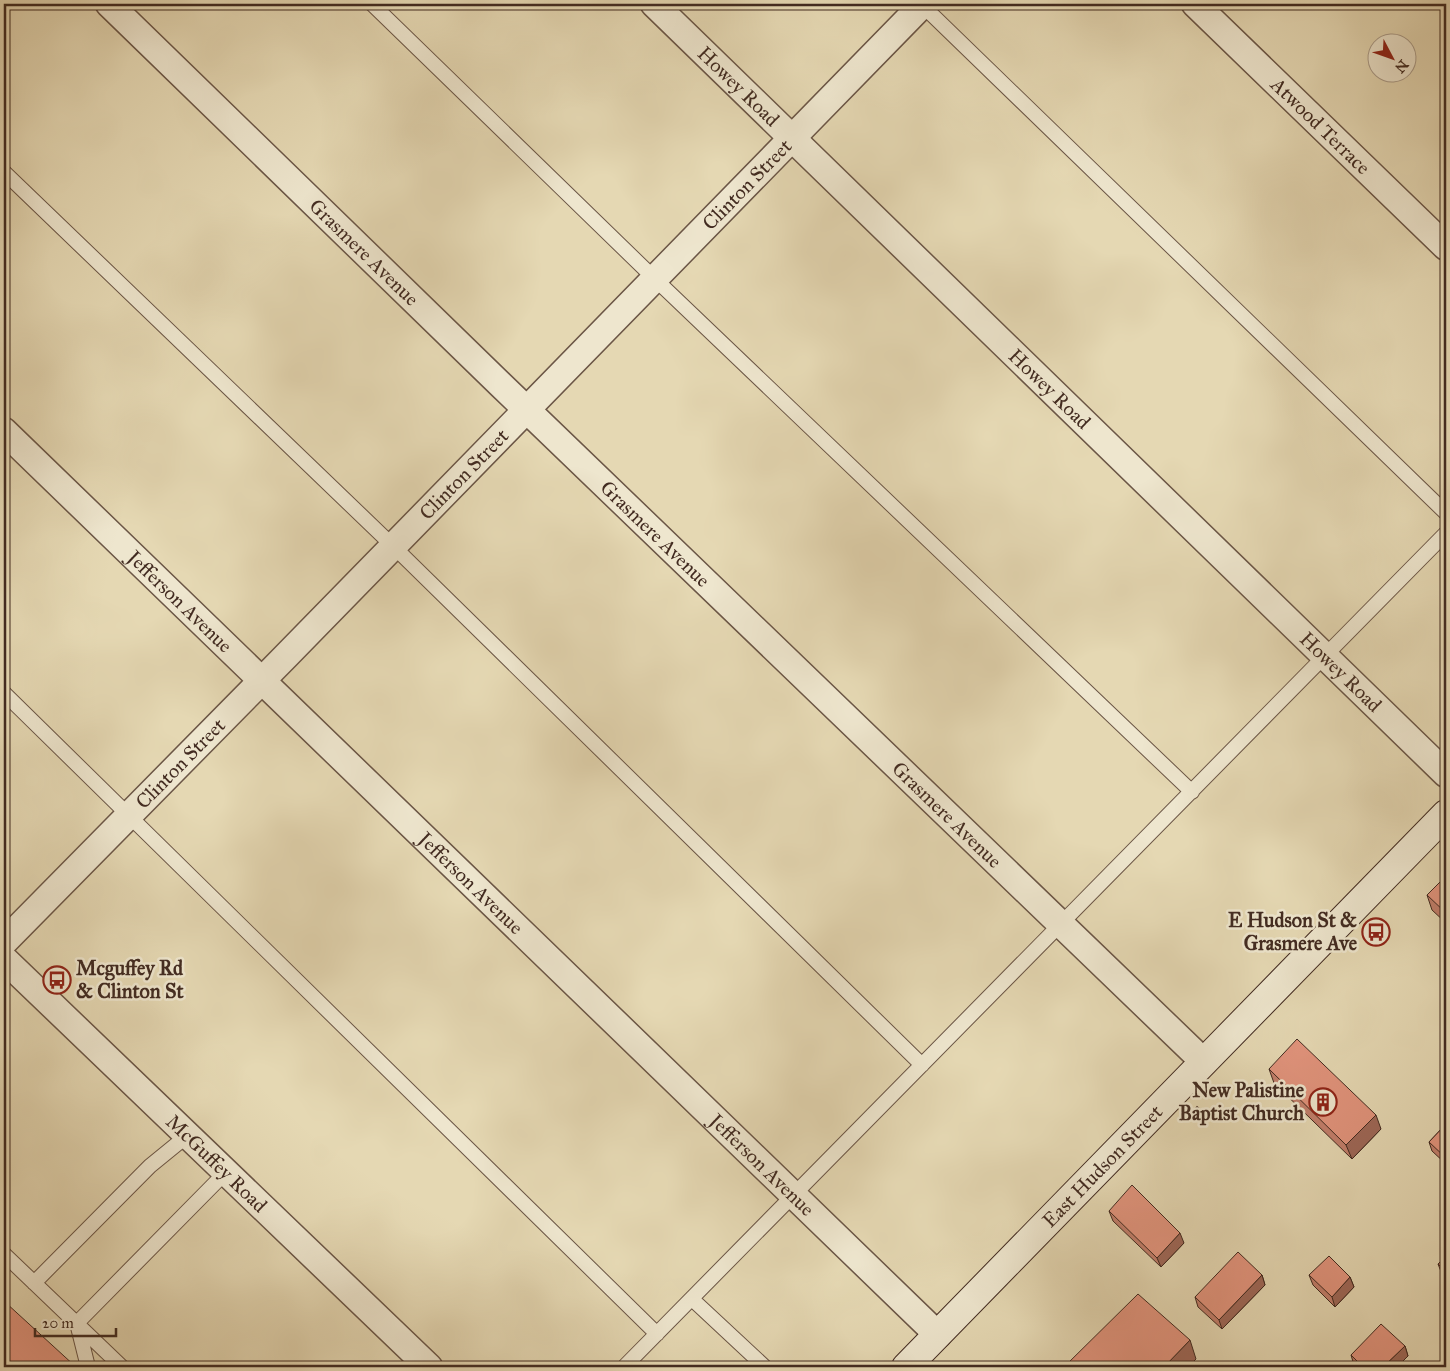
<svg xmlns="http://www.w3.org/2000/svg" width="1450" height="1371" font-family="'IM FELL Great Primer',serif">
<rect width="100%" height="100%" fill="#e5d8b3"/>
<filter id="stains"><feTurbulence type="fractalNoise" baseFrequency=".004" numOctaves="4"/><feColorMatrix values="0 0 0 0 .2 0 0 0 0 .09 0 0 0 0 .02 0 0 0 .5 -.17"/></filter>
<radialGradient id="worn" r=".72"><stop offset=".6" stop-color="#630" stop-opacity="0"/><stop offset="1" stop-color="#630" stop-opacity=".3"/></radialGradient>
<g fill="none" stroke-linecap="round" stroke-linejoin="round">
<g stroke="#6b5646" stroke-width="16">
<path id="lane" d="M372,4L655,279L1192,792
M921,4L1446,513
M4,172L393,546L922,1065
M4,693L657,1334
M4,1254L122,1367
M34,1283L150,1166L188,1135
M692,1299L765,1367
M88,1367L77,1323L226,1172
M624,1367L1446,533"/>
</g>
<g stroke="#6b5646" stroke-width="29">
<g id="street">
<path id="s1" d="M109,4L502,386L1204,1062"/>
<path id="s2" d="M654,4L1446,774"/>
<path id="s3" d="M1195,4L1446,247"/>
<path id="s4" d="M4,431L938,1335"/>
<path id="s5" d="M4,942L286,656L923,4"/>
<path id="s6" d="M4,959L429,1367"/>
</g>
</g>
<g stroke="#422b21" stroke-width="30">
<g id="secondary">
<path id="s7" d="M906,1367L1446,814"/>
</g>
</g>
<path stroke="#422b21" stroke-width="3" stroke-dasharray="4 2.5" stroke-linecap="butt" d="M1196,1107L1202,1112"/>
<use href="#lane" stroke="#eee6ce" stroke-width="14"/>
<use href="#street" stroke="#eee6ce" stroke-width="26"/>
<use href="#secondary" stroke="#eee6ce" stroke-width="28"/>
</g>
<path fill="#c27f6c" stroke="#422b21" d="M1446,868V923L1432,910L1427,895L1444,878L1442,873Z
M1269,1069L1381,1129L1352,1159L1274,1083Z
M1446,1124V1164L1432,1151L1429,1142Z
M1109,1211L1184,1243L1161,1267L1113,1221Z
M1446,1256V1279L1442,1274L1438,1264Z
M1262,1275L1265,1285L1222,1329L1198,1307L1195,1297Z
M1309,1275L1350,1277L1354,1287L1335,1307L1313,1285Z
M1405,1346L1408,1356L1397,1367H1357L1354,1365L1351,1355Z"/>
<path fill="#9e6858" stroke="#422b21" d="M1376,1115L1381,1129L1352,1159L1346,1145Z
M1180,1233L1184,1243L1161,1267L1157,1258Z
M1262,1275L1265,1285L1222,1329L1219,1320Z
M1350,1277L1354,1287L1335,1307L1332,1297Z
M1190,1340L1196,1359L1188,1367H1164Z
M1405,1346L1408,1356L1397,1367H1383Z"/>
<path fill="#e1947d" stroke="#422b21" d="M1446,868V913L1427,895L1446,876L1442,873Z
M1297,1039L1376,1115L1346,1145L1269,1069Z
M1446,1124V1158L1429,1142Z
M1132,1185L1180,1233L1157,1258L1109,1211Z
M1238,1252L1262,1275L1219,1320L1195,1297Z
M1329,1256L1350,1277L1332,1297L1309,1275Z
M1446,1256V1272L1438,1264Z
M1138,1294L1190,1340L1164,1367H1064Z
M5,1302L76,1367H4V1304Z
M1381,1324L1405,1346L1383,1367H1363L1351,1355Z"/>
<defs>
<g id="bus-ring" transform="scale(1.4375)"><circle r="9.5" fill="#eee6ce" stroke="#8f2418" stroke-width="1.5"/><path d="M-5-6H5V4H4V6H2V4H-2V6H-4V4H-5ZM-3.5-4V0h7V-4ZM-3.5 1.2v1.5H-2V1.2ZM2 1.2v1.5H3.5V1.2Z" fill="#8f2418"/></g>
<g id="building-ring" transform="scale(1.4375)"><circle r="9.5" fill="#eee6ce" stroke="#8f2418" stroke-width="1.5"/><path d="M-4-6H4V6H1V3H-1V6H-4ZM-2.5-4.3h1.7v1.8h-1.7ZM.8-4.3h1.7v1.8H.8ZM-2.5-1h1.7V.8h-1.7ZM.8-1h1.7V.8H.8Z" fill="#8f2418"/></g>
</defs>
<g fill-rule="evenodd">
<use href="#bus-ring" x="1376" y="932"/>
<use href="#bus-ring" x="57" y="980"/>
<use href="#building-ring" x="1323" y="1102"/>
</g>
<g text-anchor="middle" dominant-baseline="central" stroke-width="5" stroke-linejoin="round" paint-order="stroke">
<g font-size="20" fill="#422b21" stroke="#eee6ce">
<text stroke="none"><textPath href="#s2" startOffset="118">Howey Road</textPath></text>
<text stroke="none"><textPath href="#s3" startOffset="175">Atwood Terrace</textPath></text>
<text stroke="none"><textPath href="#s5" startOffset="1061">Clinton Street</textPath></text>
<text stroke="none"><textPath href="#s1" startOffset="356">Grasmere Avenue</textPath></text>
<text stroke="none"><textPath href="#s2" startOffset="552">Howey Road</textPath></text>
<text stroke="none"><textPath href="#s5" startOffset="656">Clinton Street</textPath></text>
<text stroke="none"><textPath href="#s1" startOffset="761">Grasmere Avenue</textPath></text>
<text stroke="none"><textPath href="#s4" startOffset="245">Jefferson Avenue</textPath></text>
<text stroke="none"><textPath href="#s2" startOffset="958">Howey Road</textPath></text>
<text stroke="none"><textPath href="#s5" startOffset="251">Clinton Street</textPath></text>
<text stroke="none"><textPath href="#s1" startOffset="1166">Grasmere Avenue</textPath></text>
<text stroke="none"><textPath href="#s4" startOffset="650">Jefferson Avenue</textPath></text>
<text stroke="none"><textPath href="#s6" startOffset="295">McGuffey Road</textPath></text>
<text stroke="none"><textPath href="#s4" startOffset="1055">Jefferson Avenue</textPath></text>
<text stroke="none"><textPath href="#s7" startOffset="281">East Hudson Street</textPath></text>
</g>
<g font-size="20" font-weight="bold" fill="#422b21" stroke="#eee6ce" text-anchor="end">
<text x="1357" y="920">E Hudson St &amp;<tspan x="1357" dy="23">Grasmere Ave</tspan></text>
<text x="76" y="968" text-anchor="start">Mcguffey Rd<tspan x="76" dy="23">&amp; Clinton St</tspan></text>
<text x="1304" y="1090">New Palistine<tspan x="1304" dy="23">Baptist Church</tspan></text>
</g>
</g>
<rect width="1450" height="1371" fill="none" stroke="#e5d8b3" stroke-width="20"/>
<rect x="5" y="5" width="1440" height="1361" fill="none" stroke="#422b21" stroke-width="2.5"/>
<rect x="10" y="10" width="1430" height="1351" fill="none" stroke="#422b21"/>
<g transform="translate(1392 58) rotate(131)"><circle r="24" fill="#eee6ce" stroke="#a99b89"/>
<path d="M0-4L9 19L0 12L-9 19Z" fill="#8f2418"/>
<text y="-8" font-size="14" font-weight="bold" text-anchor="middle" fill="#422b21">N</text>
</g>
<path d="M35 1328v8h81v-8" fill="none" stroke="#422b21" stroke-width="2.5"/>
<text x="42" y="1328" font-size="15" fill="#422b21" stroke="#eee6ce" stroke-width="4" paint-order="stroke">20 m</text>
<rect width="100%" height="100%" filter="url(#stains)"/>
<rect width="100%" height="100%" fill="url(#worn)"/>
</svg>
